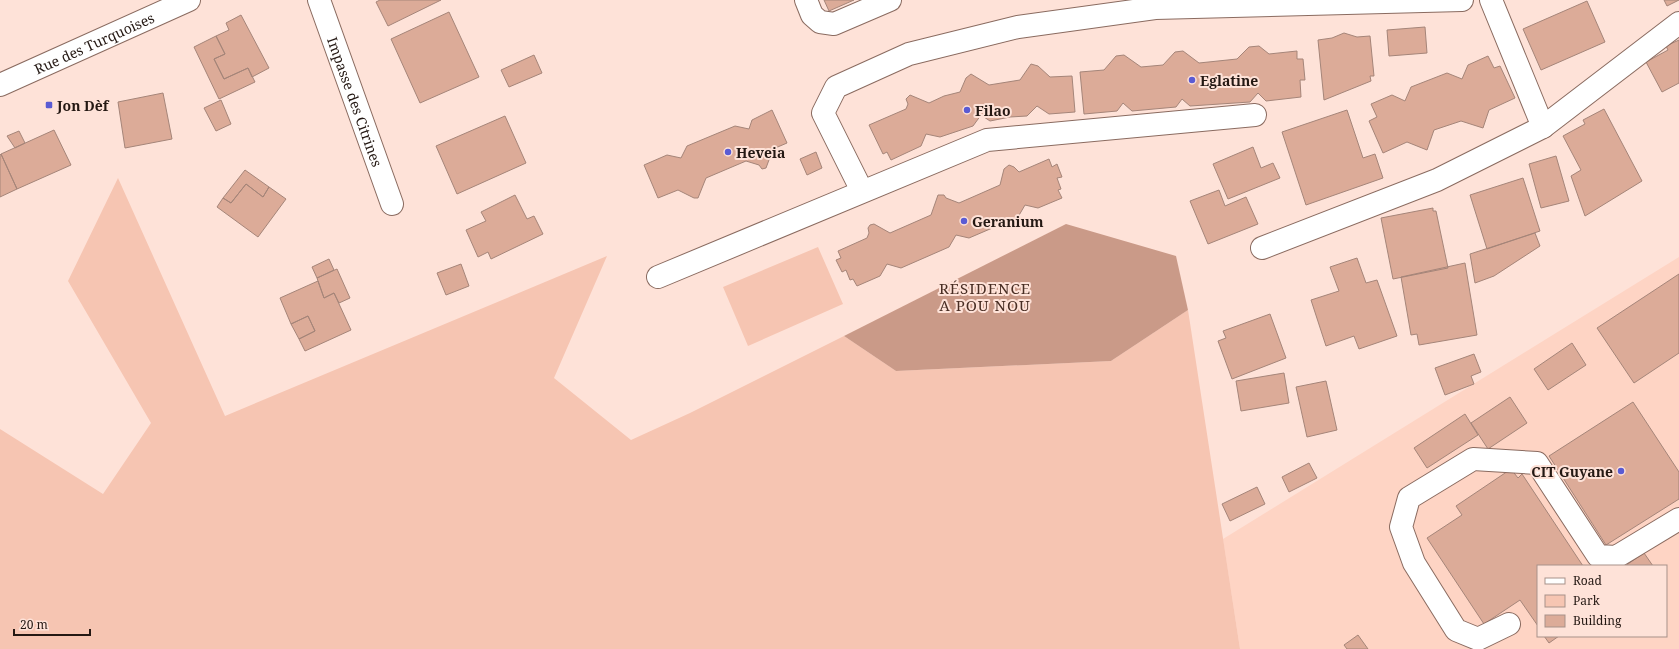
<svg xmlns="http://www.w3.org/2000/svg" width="1679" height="649" font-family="'Noto Serif',serif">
<rect width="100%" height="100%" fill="#fee2d8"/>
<path fill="#fed4c4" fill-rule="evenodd" d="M1679,257V649H1240L1223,539ZM1538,566H1666V636H1538Z"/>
<path fill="#f6c5b2" d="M118,178L225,416L607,256L554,378L631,440L690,413L844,336L896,371L1111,361L1188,310L1240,649H0V429L103,494L151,423L68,281Z
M818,247L843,304L748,346L723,287Z"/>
<path fill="#ca9a88" d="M1066,224L1176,256L1188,310L1111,361L896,371L844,336Z"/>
<path fill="#dcab98" stroke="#a58579" d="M380,0H441L388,26L376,2Z
M824,0H854L829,11Z
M1664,0H1679L1667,6Z
M1587,1L1605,42L1541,70L1523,29Z
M449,12L479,77L420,103L391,39Z
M241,15L269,68L252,77L248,68L224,79L214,59L225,54L216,36L229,30L226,23Z
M1425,27L1427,53L1389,56L1387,30Z
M1344,33L1357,37L1370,36L1374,76H1370L1371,81L1324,100L1318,40L1332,38Z
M216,36L225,54L214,59L224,79L248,68L255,82L219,99L194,47Z
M1679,40V83L1662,92L1646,62L1668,50L1666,46Z
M1259,46L1269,54L1297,51V59H1303L1305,80H1300L1301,97L1266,101L1258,93L1250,102L1190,106L1182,99L1176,107L1132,111L1123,103L1117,111L1084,114L1080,72L1104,70L1116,56L1124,55L1141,67L1163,65L1175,52L1183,51L1199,63L1237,59L1249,47Z
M534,55L542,73L509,87L501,70Z
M1488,56L1494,68L1500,66L1515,98L1489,110L1483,128L1461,121L1434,130L1427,150L1407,142L1383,153L1369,121L1377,117L1371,104L1392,95L1405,101L1411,87L1447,73L1462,79L1468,65Z
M1031,64L1038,66L1050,77L1072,76L1075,112L1049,114L1037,106L1027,116L1010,117L990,121L981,115L973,126L940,137L926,134L921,146L891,160L887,152L883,154L869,125L906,109L908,104L906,99L910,95L929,103L944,96L960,92L966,78L971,74L989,85L1020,80Z
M163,93L172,139L125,148L118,102Z
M221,100L231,124L216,131L204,108Z
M1604,109L1642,181L1585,216L1571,176L1581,170L1563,136L1585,124L1583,120Z
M772,110L787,143L773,149L766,168L762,169L759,165L746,161L706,178L698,198H694L678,190L658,198L644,165L667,155L681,158L687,146L735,126L749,129L752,120Z
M1347,110L1363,158L1375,154L1383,178L1306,205L1282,132Z
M505,116L526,163L457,194L436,146Z
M54,130L71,165L17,189L1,154Z
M19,131L25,143L15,148L7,136Z
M1253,147L1261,168L1273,163L1280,178L1228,199L1213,164Z
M816,152L822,168L807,175L800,159Z
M1,154L17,189L0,197V155Z
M1556,156L1569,201L1541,208L1529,164Z
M1049,159L1052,167L1057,164L1062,177L1057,178L1061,189L1058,190L1062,198L1038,208L1025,205L1018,217L969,238L956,235L949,247L901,268L887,264L880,276L857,286L853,279L850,280L846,270L842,272L836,260L841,258L838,251L867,238L869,233L868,228L870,225L874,224L890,233L931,215L938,195H944L946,198L959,203L1000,185L1004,169L1009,165L1014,167L1019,172Z
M245,170L269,187L263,197L246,184L231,203L223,198Z
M1523,178L1540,231L1487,249L1470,195Z
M246,184L263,197L269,187L286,199L258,237L217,207L223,198L231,203Z
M1219,190L1225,206L1246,197L1258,224L1208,244L1190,201Z
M515,195L527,219L534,216L543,234L491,259L488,252L478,257L466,230L486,221L481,212Z
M1433,208V211H1436L1448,268L1393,279L1381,218Z
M1535,233L1540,246L1494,276L1475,283L1470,254Z
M1357,258L1366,283L1377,280L1397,336L1359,349L1354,336L1326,346L1311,300L1339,291L1330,267Z
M329,259L334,270L317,278L312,267Z
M1465,263L1477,335L1419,345L1417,334L1411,335L1401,277Z
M461,264L469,286L446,295L437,273Z
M337,269L350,298L339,303L334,293L324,298L318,281L317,278Z
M1679,274V353L1634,383L1597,328Z
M318,281L324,298L334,293L351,330L305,351L299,339L315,331L308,316L291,324L280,298Z
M1270,314L1286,358L1232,379L1218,341L1226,338L1223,331Z
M308,316L315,331L299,339L291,324Z
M1572,343L1586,365L1548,390L1534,369Z
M1474,354L1481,372L1471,376L1474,384L1445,395L1435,368Z
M1284,373L1289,403L1241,411L1236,381Z
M1326,381L1337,430L1307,437L1296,387Z
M1510,397L1527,423L1488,449L1471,423Z
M1633,402L1679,472V499L1606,545L1549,456Z
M1465,414L1478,435L1427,468L1414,448Z
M1309,463L1317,478L1289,492L1282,477Z
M1511,469L1518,478L1522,474L1583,566H1538V626L1520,600L1484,624L1427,538L1462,515L1456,506Z
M1257,487L1265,504L1230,521L1222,504Z
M1644,553L1653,566H1625Z
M1358,635L1368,649H1347L1344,645Z
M1544,636H1559L1549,643Z"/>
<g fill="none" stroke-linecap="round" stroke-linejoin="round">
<g stroke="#8a6b60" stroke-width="24">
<g id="minor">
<path id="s1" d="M319,0L392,204"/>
<path d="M806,0L812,15L820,22L834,24L890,0"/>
<path d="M1491,0L1543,127"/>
<path id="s2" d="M0,85L189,0"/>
<path d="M862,191L823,113L836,87L909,54L1018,27L1155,8L1462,0"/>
<path d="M1262,248L1437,180L1543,127L1679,23"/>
<path d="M658,277L987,140L1255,115"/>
<path d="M1509,624L1478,639L1456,630L1414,563L1401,527L1409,498L1473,459L1537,463L1598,556L1616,557L1679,519"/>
</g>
</g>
<use href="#minor" stroke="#fff" stroke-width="22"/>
</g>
<g fill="#5a5bd3" stroke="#fee2d8" stroke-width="1.5">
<circle cx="1192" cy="80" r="4"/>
<rect x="45" y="101" width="8" height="8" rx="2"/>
<circle cx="967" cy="110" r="4"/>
<circle cx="728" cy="152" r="4"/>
<circle cx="964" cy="221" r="4"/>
<circle cx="1621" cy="471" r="4"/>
</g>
<g text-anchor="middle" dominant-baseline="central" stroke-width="4" stroke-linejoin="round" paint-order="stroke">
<g font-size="14" fill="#241813" stroke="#fee2d8">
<text stroke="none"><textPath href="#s2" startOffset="103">Rue des Turquoises</textPath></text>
<text stroke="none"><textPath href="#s1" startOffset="108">Impasse des Citrines</textPath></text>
</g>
<g font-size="14" font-weight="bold" fill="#241813" stroke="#fee2d8" text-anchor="start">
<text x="1200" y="80">Eglatine</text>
<text x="57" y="105">Jon Dèf</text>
<text x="975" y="110">Filao</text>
<text x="736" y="152">Heveia</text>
<text x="972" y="221">Geranium</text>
<text x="1613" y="471" text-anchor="end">CIT Guyane</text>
</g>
<g font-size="15" letter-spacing="1" fill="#482d23" stroke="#fee2d8">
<text x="985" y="288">RÉSIDENCE<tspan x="985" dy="17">A POU NOU</tspan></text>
</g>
</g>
<rect x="1537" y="565" width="130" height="72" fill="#fee2d8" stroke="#a79189"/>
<rect x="1545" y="578" width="20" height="6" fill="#ffffff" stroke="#a79189"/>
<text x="1573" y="585" font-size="12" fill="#241813">Road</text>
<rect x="1545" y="595" width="20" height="12" fill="#f6c5b2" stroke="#a79189"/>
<text x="1573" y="605" font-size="12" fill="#241813">Park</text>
<rect x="1545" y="615" width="20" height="12" fill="#dcab98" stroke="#a79189"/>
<text x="1573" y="625" font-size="12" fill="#241813">Building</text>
<path d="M14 629v6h76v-6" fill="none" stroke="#241813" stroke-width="2"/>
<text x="20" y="629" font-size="12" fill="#241813" stroke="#fee2d8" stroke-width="3" paint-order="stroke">20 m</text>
</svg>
